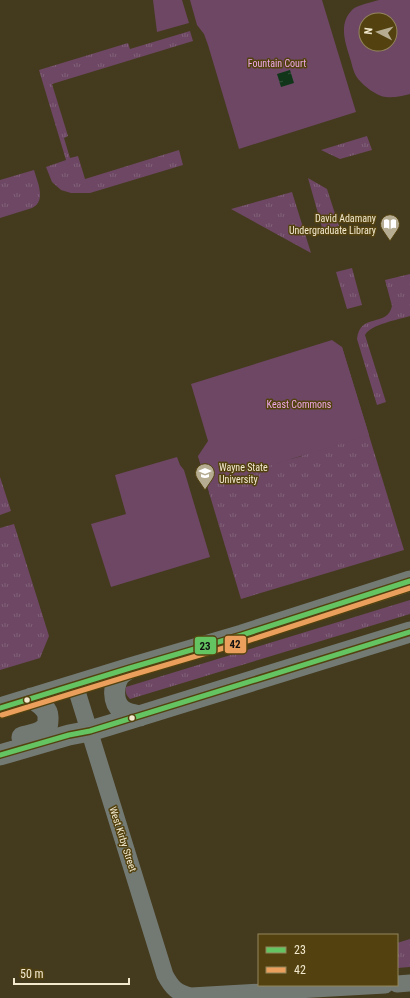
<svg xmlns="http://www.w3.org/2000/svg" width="410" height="998" font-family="'Roboto Condensed',sans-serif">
<defs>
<pattern id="grass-tufts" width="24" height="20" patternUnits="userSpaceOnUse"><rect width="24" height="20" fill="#6d4764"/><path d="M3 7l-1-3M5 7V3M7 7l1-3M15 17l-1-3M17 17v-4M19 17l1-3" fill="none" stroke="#826279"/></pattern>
<pattern id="water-ripples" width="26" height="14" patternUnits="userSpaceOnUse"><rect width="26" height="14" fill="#103519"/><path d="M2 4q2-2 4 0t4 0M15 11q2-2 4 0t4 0" fill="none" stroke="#335239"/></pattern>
</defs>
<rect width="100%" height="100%" fill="#443a1e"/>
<path fill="url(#grass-tufts)" d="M190,31L193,41L52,84L68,136L64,138L70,158L78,156L85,179L179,150L183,165L90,193H71L61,190L52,182L46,167L66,160L39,70L128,43L130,49Z
M367,136L372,150L340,159L321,150Z
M34,170C37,181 47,201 32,208L0,218V180Z
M308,178L327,189L339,226L323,231Z
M292,192L311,253L231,209Z
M352,268L362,305L347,309L336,272Z
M410,274V316C398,320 371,324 365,335L386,402L377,405L357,339C360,312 387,328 392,306L385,280Z
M342,347L404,550L241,599L198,456L291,459L302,456Z
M0,477L11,511L0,515Z
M14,524L49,636L40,658L0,670V528Z
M410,600V614L130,699C126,695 125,692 126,687Z
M410,939V967L397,968V943Z"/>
<path fill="#6d4764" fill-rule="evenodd" d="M153,0H182L189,23L157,32Z
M190,0H322L356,112L239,149L208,45L204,34L197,25Z
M379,0H410V94C402,96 394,98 386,97C376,96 361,84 356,76C353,71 352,64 350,58C345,42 338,23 353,9C358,5 372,2 379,0ZM366,20H390V44H366Z
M332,340L342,347L369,435L207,485L198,456L208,441L191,384Z
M177,457L180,465L184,470L210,557L111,587L91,524L126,514L115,475Z"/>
<path fill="url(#water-ripples)" d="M290,70L294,83L281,87L277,74Z"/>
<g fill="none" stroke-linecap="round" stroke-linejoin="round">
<path stroke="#737a73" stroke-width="17" d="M75,685L165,975C172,988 177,993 191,996L385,985
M397,984L410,983"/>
<path stroke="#737a73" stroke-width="21" d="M130,668C127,670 123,672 120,675C113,685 112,702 122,710C127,714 134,715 140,716
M0,708L130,668L242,635L410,581
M22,737C29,735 40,734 45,728C48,726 48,723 48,719C49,709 40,703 31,698
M0,755L69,735L90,731L110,725L410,632"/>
<g stroke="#53420f" stroke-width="8">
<path id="bus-1" d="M0,708L130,668L242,635L410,581
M0,755L69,735L90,731L410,632"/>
</g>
<g stroke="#53420f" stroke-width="8">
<path id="bus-2" d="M2,715L132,675L244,642L410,588"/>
</g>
<use href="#bus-1" stroke="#64c462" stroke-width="5"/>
<use href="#bus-2" stroke="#ea9f5d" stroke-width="5"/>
</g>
<defs>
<g id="library-pin" transform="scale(1)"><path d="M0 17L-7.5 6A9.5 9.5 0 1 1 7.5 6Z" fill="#b5ac91" stroke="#53420f"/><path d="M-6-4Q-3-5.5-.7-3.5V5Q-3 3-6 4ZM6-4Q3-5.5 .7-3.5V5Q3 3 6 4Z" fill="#fff"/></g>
<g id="university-pin" transform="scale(1)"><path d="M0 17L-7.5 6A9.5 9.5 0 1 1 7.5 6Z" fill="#b5ac91" stroke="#53420f"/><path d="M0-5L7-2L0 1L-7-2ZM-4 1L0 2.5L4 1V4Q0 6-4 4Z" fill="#fff"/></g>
</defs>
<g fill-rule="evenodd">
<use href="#library-pin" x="390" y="224"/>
<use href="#university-pin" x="205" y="473"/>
</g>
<g fill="#f2e9cf" stroke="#53420f" stroke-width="1.5">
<circle cx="27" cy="700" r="3.5"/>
<circle cx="132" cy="718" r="3.5"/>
</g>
<g text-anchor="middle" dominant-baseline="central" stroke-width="3" stroke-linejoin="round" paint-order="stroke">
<g font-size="10" fill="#efa8e8" stroke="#53420f">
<text x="277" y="63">Fountain Court</text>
<text x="299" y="404">Keast Commons</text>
</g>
<g font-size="10" fill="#f2e9cf" stroke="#53420f" text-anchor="end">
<text x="376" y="218">David Adamany<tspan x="376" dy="12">Undergraduate Library</tspan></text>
<text x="219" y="467" text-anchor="start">Wayne State<tspan x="219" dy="12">University</tspan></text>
</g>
<g font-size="10" fill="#f2e9cf" stroke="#53420f">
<text transform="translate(123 839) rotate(72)">West Kirby Street</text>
</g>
</g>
<g stroke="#53420f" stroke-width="1.5">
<rect x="224" y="635" width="23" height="19" rx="4" fill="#ea9f5d"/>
<rect x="194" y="636" width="23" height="19" rx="4" fill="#64c462"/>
</g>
<g font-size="11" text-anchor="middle" font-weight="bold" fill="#111">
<text x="235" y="648">42</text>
<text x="205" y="650">23</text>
</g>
<rect x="258" y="934" width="140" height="52" fill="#53420f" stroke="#93855c"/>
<rect x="266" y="947" width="20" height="6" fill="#64c462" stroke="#93855c"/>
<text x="294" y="954" font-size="12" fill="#f2e9cf">23</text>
<rect x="266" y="967" width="20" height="6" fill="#ea9f5d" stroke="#93855c"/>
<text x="294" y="974" font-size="12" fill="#f2e9cf">42</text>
<g transform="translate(378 32) rotate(276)"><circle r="19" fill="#53420f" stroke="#93855c"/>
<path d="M0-3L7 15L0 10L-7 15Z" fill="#b5ac91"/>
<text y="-6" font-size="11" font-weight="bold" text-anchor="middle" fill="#f2e9cf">N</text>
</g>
<path d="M14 978v6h115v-6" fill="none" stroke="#f2e9cf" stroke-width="2"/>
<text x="20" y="978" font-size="12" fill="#f2e9cf" stroke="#53420f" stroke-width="3" paint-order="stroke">50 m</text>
</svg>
